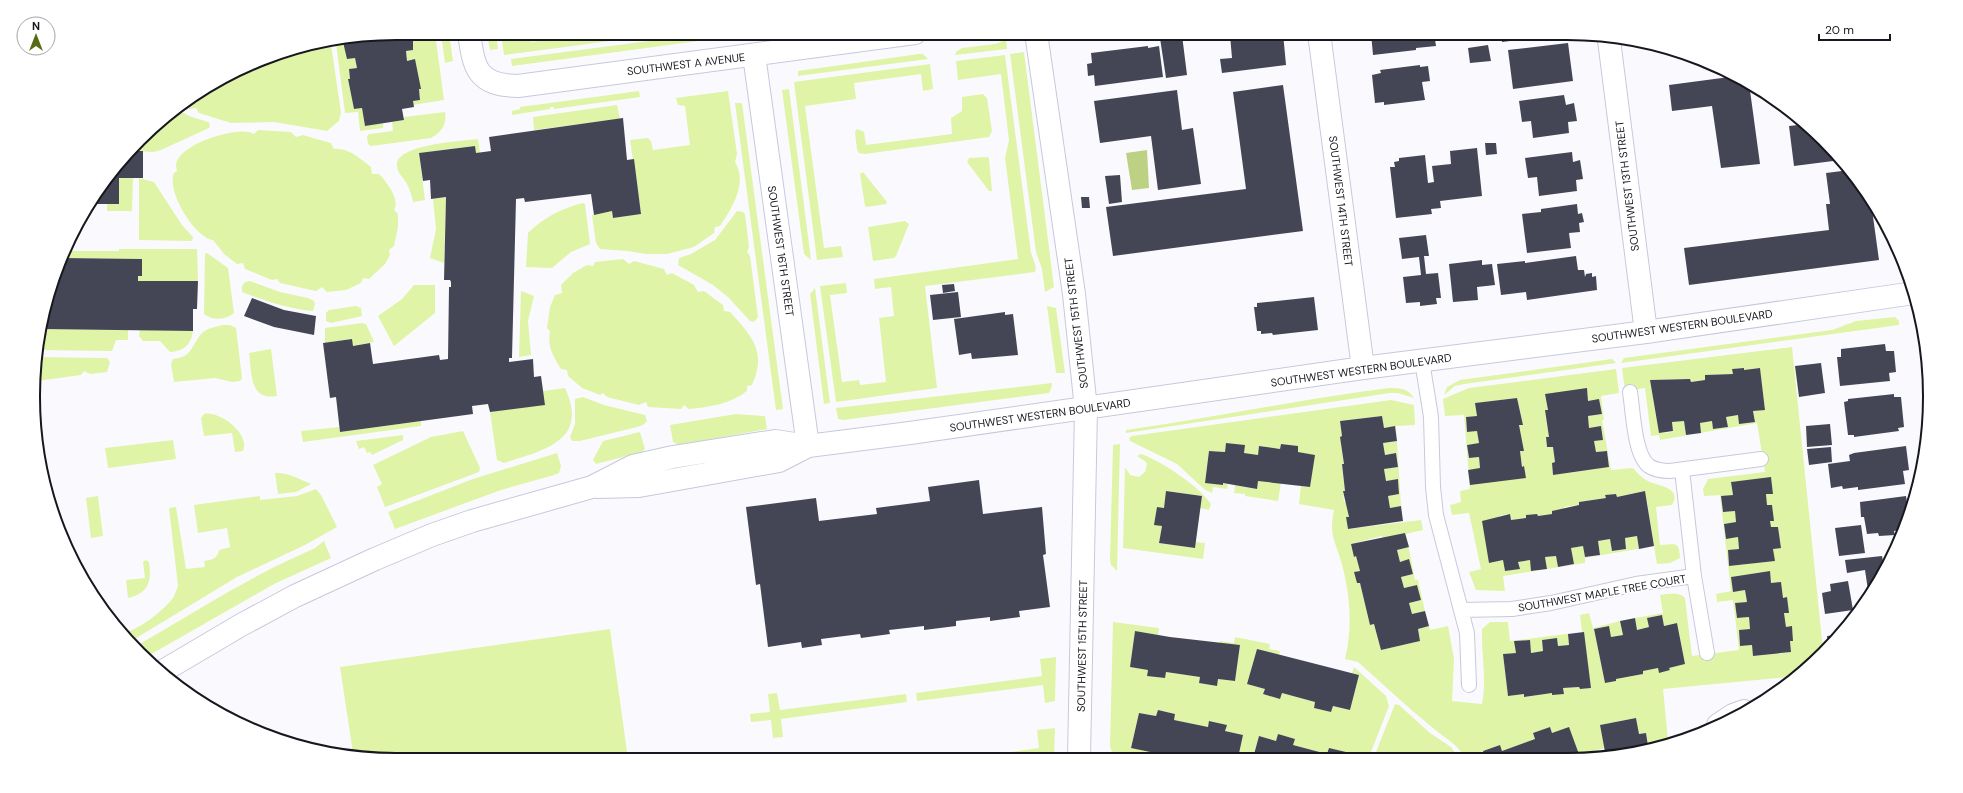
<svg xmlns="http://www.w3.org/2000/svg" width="1963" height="793" font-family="'DM Sans',sans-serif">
<rect width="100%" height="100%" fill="#fafafe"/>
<path fill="#dff4a7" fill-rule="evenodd" d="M413,33H435L444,100L413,105V101L420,100L419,89H420L415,60L407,61L406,51L413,50Z
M441,33H449L453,61L445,63Z
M487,33H496L498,49L490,50Z
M501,33H530L531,42L604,33H671L504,55Z
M710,33H720L721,38L512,66L511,59Z
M1006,40L1007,49L955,55L956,52L962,48L995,44Z
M343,42L344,48L355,58L357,68L349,69L350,79L348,80L354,109L362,108L365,126L383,123V128L360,131L358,112L345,113L336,43Z
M331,44L341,113L339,121L327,131L274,122L231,123L199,113L196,108L189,109L182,105L215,82L279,52Z
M1024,52L1054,287L1045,292L1042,269L1036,252L1010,54Z
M919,54H923L928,59L798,76V71Z
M1005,55L1031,253L1036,267L1035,272L925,286L937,388L836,402L820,286L846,283L847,293L830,295L842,382L859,380L860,385L886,382L879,318L894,316L891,287L875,289L874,279L1018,259L1005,158L1009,140L1001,74L958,80L956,61Z
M930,64L933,89L923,91L921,74L854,83L856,99L805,106L824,248L841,246L843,257L817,260L794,82Z
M789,89L811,260L804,254L782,90Z
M639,91L640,97L554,109V107H550V109L512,115V111L520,109V107Z
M728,91L737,154L735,162C748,183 732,208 720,226L715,227L714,233L694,247L667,254H646L627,251L600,249L596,243L592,215L612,211L613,218L641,214L630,140L648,138L651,141L653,150L690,145L685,106L678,105L676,98Z
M983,94L987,98L992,131L989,137L865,154L859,153L857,150L855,132L857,129L864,132L866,145L952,134L951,118L962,111V97Z
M735,103H742L783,409L776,410Z
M617,105L620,119L534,130L533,117Z
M177,109L189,116L208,122L210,124L209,128L161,150L153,152L134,151L157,123Z
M445,112C447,124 442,132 431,138L371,146L368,144L367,137L369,134L393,131L392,122L404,120V117Z
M258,130L291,132L296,137L303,135L313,138L331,143L334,149C347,147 361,159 371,167L372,174H379L382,177C388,185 400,199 394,210L398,214V227L394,246L389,250L390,255L385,264L369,279L363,278L361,283L346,290L327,292L322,287L316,291L280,283L277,279L272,280L245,269L243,263L237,264L224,254L213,240C195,238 166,191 174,173L177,171C177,169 176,168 176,166C175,145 240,124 254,134Z
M478,139L480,153H476L474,146L419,153L425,200L413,202C412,196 410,190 407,184C404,178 397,173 397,166C394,144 464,141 478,139Z
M988,157L989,159L992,191H989L967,162L969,158Z
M863,172L887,202L886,204L867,207L865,206L860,174Z
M119,178H133L132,211H107V204H119Z
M139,178L154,182L182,225L193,237L192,241L139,240Z
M446,197L444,263L430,258L436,229L433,199Z
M583,203L585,204L590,244L571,252L552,268L526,267L528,233C543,218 562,208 583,203Z
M737,211L743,212L745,214L749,247L747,252L750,256L758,317L754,322L750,321L728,297L713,285L678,265L679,258L691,254L715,240Z
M905,221L909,224L896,256L894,258L873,261L868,227Z
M119,249H197L198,281H138V276H142V259L62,258L65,251H119Z
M207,253L228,268L234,313C226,320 212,321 204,314L205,254Z
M623,259L629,264L634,261L664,269L667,275L672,273L694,285L698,292L704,291L723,305L724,311L730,312C752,336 767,352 752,385L747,386V391C730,404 710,407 689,409L684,405L681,409L648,407L646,402L639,405L607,397L603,393L600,395L582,388L568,376L567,370L561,369C553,356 547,346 550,331L547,328L550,307L555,295L562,293L561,285L573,273L587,265L593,266L595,262Z
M250,281L280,292L308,298L314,301L315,304L313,311C289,309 265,301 242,292V286L245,282Z
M414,285H435V313L394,346L378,316L402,299Z
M815,288L830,403L824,404L810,294Z
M521,291L534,296L528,321L531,355L519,357Z
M356,306L361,308L362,316L331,323L326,321V313L329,310Z
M1047,306L1056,308L1065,373H1056Z
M1895,317L1899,321V325L1621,363L1624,358L1832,330L1856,321Z
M362,323L366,324L374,342L353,346L351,339L325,343V328Z
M222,325H230L236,328L242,378L240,381L232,382L215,378L174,382L171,364L173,359C194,357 191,344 203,332C208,328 216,327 222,325Z
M41,329L128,330V340H116L112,351L36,350Z
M140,330L193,331C191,345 184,351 170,352L160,341H143L139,336Z
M1792,347L1823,650L1806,670L1798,676L1663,689L1668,740L1648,746L1646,733L1639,734L1636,718L1600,725L1605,748L1593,751V757H1580L1552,733L1550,727L1533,733L1535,739L1502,751L1500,745L1483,751L1485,757H1464C1457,743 1444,738 1433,728C1407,707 1383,684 1358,662L1345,659C1353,626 1350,593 1341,561C1334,538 1329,535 1334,510L1299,504L1301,486L1310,487L1314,455L1298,452V446L1281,444L1280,449L1259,446L1258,455L1244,453L1245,445L1226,443L1225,452L1209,451L1205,482L1222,485L1223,483L1228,484L1227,489L1213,487L1212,493L1204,489L1177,464L1130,441L1129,438L1132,436L1391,400L1414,405L1415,425L1396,426L1401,506L1390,508L1388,496L1399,494L1398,479L1386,481L1384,469L1398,467L1396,453L1385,455L1383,443L1397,441L1395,426L1384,428L1381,416L1340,421L1342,436L1340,437L1344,464L1342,465L1345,491H1343L1344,502H1347L1349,517L1346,518L1348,529L1421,520L1423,530L1406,534L1415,580H1418L1425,611L1412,614L1409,603L1421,600L1417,585L1404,588L1401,577L1413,574L1409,560L1400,562L1397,550L1408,547L1405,533L1383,538L1382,536L1351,544L1354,556H1356L1360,571L1355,572L1357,583H1360L1370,625L1374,624L1381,650L1420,641L1418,629L1429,626L1430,630L1448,626L1454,659L1452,701L1482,704C1487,678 1481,654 1482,629L1490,622H1508L1510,641L1582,632L1580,615L1589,613L1593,628L1620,621L1623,635L1611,637L1608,626L1594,629L1605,683L1616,681V679L1643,674V671L1658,668L1659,673L1670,670L1669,668L1685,664L1677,623L1664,626L1662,615L1648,618L1649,627L1637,630L1635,618L1663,613L1660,595C1669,594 1678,591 1685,598L1692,656L1739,650L1733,600L1717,602L1716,594L1731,591L1720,495L1704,496L1703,489L1708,479L1765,472L1757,423L1660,440L1659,435L1651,436L1645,388L1625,391L1622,368ZM1744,368V370L1760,368L1765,409L1753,411L1755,421L1738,415L1726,417L1728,427L1713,429L1712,421L1700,423L1701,433L1686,435L1684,421L1672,422L1673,432L1659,433L1650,380L1690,379L1691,382L1705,380V375L1733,374L1732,369ZM1771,478L1773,493L1766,494L1767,505H1772L1773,521H1770L1771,527H1778L1781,548L1773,549L1774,561L1729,566L1728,551L1739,549L1738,537L1726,539L1724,524L1736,522L1735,511L1723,512L1721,497L1733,495L1731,482ZM1769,571L1771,583L1781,582L1783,598H1787L1789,612L1784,613L1786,627H1792L1793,640L1790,641L1791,652L1754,656L1752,645L1740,646L1739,631L1750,629L1749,617L1737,618L1735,604L1747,602L1745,590L1733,591L1731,577ZM1583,632L1591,688L1580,689L1579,687L1563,688L1564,694L1552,693L1525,697L1524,694L1508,696L1503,654L1516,653L1515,641L1529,640L1531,653L1543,651L1542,640L1557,638L1558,646L1569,645L1568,634Z
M271,349L277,396C249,401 252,373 249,353Z
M36,357L107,358L110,362L107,372L90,374L84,371L81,375L37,381Z
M1612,359L1616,363L1464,384L1455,386L1444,395L1447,387L1460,380Z
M1616,369L1619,393L1601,396L1604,420H1602L1611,470L1633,468C1637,473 1642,478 1648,481C1657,486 1683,487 1672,505L1656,507L1660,545C1675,545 1679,540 1680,558L1670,563L1657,564L1654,546L1585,558V563L1503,576L1505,591L1476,590L1469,572L1481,569L1469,513L1452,515L1450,505L1461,502L1460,491L1470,489L1464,415L1445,416L1443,399L1469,388ZM1587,389L1588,401L1599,400L1602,414L1588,416L1589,428L1601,427L1603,440L1594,441L1596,452L1607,451L1609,467L1553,475L1552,463L1555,462L1553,447H1547L1546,438L1549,437L1545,410H1548L1545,395ZM1517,398L1523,424L1519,425L1524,451H1520L1522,467H1524L1526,478L1480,468L1479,457L1469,458L1467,445L1479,443L1477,431L1467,432L1466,417L1477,416L1476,403ZM1644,491L1647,501L1654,546L1639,549L1637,536L1625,538L1626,549L1612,551L1610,539L1598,541L1600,555L1585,557L1583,546L1571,548L1574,564L1558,567L1556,556L1545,557L1547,569L1532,571L1530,560L1518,562L1519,569L1505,571L1503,560L1489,563L1499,516L1509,514L1511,520L1526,518V515L1537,514L1538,516L1552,514L1564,509V507L1579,505V502L1606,498V495L1616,494L1617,497Z
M1052,383V386L1049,393L843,420L838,419L836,408Z
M565,388C590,442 542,450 504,463L497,460L490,412L545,404L543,391Z
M1389,388C1399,388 1408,388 1414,398L1398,393H1390L1126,433V430C1214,418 1301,399 1389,388Z
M583,397L604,405L645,415L647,421L643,425L637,427L580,441H572L570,437L575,424V399Z
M204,414C219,410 251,434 243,451L235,452L232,433L204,436L201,418Z
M736,414L765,416L767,429L679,445L673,442L670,425Z
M421,421V426L303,442L301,431L339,427L340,432Z
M463,431L480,468L479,472L385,507L377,487L382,484L373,465L431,437Z
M640,432L645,449L642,452L596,464L593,460L603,441Z
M403,435V440L372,455L370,452L367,453L364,447L359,449L356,441Z
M173,440L176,459L108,468L105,448Z
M1120,444L1117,571L1111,565L1110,559L1113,445Z
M557,453L561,466L559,473L554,475L501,490L395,529L388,512L473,479Z
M1141,454C1160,460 1200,487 1211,504L1209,510L1200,508L1202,496L1167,491L1164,508L1157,507L1155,524L1162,526L1159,543L1194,548L1196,542L1205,543L1203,559L1123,548L1125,467L1130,475L1139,477L1145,472L1147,464L1146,462L1137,456Z
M275,473C287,472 300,479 311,484L296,492L278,494Z
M1258,481L1281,482L1278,501L1245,496V494L1234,493L1235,485L1256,489Z
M316,489L321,495L337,527L305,545L237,577L133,640L126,632C140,629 164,610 173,598C175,595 176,590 178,586L169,508L176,507L186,569L205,567L204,561C212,560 218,558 219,550L230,547L227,528L198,533L194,505L260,496V500L297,496Z
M98,496L103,536L91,538L86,498Z
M324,541L331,558L274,584L148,656L138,645L228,592L274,567L315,548Z
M146,560L149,562C152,580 149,594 128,598L126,580L145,578L143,562Z
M1113,622L1159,628L1158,635L1135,631L1130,667L1148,670L1147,676L1164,678L1166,672L1200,677L1199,683L1216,686L1218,679L1235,681L1240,646L1219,644L1220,641L1234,643L1235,637L1270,644L1269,649L1280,651L1279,655L1257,649L1247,684L1265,689L1263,694L1280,699L1282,693L1315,702L1314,708L1331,712L1333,706L1350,710L1359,675L1352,673L1354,667L1386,696L1389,706L1369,757L1344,758L1345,752L1329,748L1327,754L1293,745L1294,739L1278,734L1276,741L1259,736L1253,758H1238L1243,735L1225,731L1226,725L1210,721L1208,727L1174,720L1175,714L1158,710L1156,716L1139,713L1131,747L1156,752L1155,758H1114L1110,746Z
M610,629L628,759L397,760L353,753L340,667Z
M1056,657L1055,701L1045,703L1043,685L917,701L916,693L1042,676L1040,659Z
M777,693L780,710L906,694L907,702L781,719L783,737L773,738L771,720L751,722L750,714L770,712L768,694Z
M1395,704L1399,705L1430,733L1451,747L1458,757H1374Z
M1055,728L1054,758H1041V756L1028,758L961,759L1039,748L1037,730Z"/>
<path fill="#bcd184" d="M1147,150L1149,188L1132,190L1126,153Z"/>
<path fill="#444655" d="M396,33H413V50L406,51L407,61L415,59L421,89H419L420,100L413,101L414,107L402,109L404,120L365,126L362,108L354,109L348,79H350L349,69L357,68L355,58L347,59L343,42Z
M1235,33H1283L1286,65L1222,73L1220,59L1232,58L1230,35Z
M1371,33H1434L1436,46L1416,48V50L1373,55Z
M1501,33H1541V37L1502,42Z
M1182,35L1187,75L1166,78L1160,38Z
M1568,43L1573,81L1513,89L1508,50Z
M1488,45L1491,61L1470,63L1468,48Z
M1148,46V48L1159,46L1163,77L1095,86L1094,75L1088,76L1087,64L1092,63L1091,53Z
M1420,65V67L1428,66L1430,81L1422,82L1425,100L1384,105V102L1375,103L1372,75L1381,73L1380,70Z
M1737,76L1749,83L1760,164L1721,168L1712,106L1672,111L1669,85Z
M1283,85L1303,231L1113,256L1106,207L1246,189L1233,92Z
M1177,90L1182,130L1193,128L1201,184L1158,190L1151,136L1100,143L1094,101Z
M1564,95L1566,105L1574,103L1577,121L1568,122L1569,133L1533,138L1531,121L1522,122L1519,101Z
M623,118L627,160L634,159L641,214L613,218L612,211L594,215L591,194L525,202L524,198L516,199L512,358H509V362L533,359L534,377L541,376L545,405L490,412L488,404L472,406L473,414L340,432L336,397L330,398L323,343L352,339L353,346L370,343L373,364L439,355L440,360L448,359L449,287H451V282L450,280H444L446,197L431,199L430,180L423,181L419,153L475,146L476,153L491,151L489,137Z
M1807,124L1841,160L1794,166L1789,126Z
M1485,143H1496L1497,154L1486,155Z
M1477,148L1482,196L1440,201L1441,208L1431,209L1432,214L1396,218L1390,167H1395L1394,162L1399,161V158L1425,155L1428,183L1434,182L1432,166L1451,164L1450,151Z
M134,151H143V178H119V204H90Z
M1572,152L1573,162L1580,160L1583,179L1576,180L1577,191L1539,196L1537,177L1528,178L1525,158Z
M1850,170L1871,202L1879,260L1689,285L1684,248L1829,230L1826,204H1830L1826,173Z
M1120,175L1122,202L1109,204L1105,176Z
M1081,197H1089L1090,208H1082Z
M1577,204L1578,214L1582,213L1584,222L1579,223L1580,232L1569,233L1571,248L1527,253L1522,214L1541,212V209Z
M1426,235L1429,256H1424L1426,274L1438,273L1441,298H1436L1437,304L1420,306V302L1406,303L1403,277L1421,275L1419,257L1402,259L1399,238Z
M1576,256L1578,270H1584L1585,277L1586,274L1592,273V277L1596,276L1597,290L1527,300L1526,292L1501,295L1497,264L1525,261V263Z
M62,258L142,259V276H138V281H198L197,309H193V331L41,329L52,279Z
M1482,260V265L1492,264L1495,285L1477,287L1478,300L1453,302L1449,264Z
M954,284L955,291L943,293L942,285Z
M958,292L961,317L933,320L930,295Z
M1314,297L1318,330L1273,335L1272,333L1261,334V331H1257L1254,307H1257V303Z
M252,298L284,310L316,316L314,335L274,327L244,316Z
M1005,312V315L1013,314L1018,355L972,359L971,353L959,355L954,319Z
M1885,344L1886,351H1894L1896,372L1889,373L1890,381L1840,386L1837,357H1841V349Z
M1821,363L1825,393L1799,397L1795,366Z
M1744,368V370L1760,368L1765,410L1753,411L1755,422L1739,424L1738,415L1726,417L1728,427L1713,429L1712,421L1700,423L1701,433L1686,435L1684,421L1672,422L1673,431L1659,433L1650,380L1690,379L1691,382L1705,380V375L1733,374L1732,369Z
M1587,388L1588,401L1599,399L1602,414L1588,416L1589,428L1601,426L1603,440L1594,441L1596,452L1607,451L1609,467L1553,475L1552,463L1555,462L1553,447H1547L1546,437H1549L1545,410H1548L1545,394Z
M1894,394V397H1901L1904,427L1898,428L1899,431L1854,437V435H1848L1844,402L1848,401V399Z
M1517,398L1523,425H1519L1524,451H1520L1522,467L1524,466L1526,478L1470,485L1468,470L1480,468L1479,457L1469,458L1467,445L1479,443L1477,431L1467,432L1466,417L1477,416L1475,403Z
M1382,416L1384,428L1395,426L1397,441L1383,443L1385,455L1396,453L1398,467L1384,469L1386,481L1398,479L1399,494L1388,496L1390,508L1401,506L1403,521L1348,529L1346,517H1349L1343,491H1345L1342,464H1344L1340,437L1342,436L1340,421Z
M1830,424L1832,445L1807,447L1806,426Z
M1226,443L1245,445L1244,453L1258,455L1259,446L1280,449L1281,444L1298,446V452L1315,455L1310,487L1258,481L1257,489L1223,483V485L1205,483L1209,451L1225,452Z
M1906,446L1909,470L1903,471L1905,484L1858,490V487L1843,489L1842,486L1831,488L1828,464L1850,461L1849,455L1854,453Z
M1831,447L1832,462L1809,465L1807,449Z
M1771,477L1773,494H1766L1767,505H1772L1774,521H1770L1771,527H1778L1781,548L1773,549L1775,561L1729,566L1728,550L1739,549L1738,537L1726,539L1724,524L1736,522L1735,511L1723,512L1721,496L1733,495L1731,482Z
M979,480L983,514L1042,507L1046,554L1043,555L1050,607L1019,611L1020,617L990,621V617L956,621V626L924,630V626L889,630L890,634L861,638L860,634L821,639L822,645L802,648L801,642L768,647L760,584L756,585L746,507L816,498L819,521L877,514L876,508L930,501L928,487Z
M1166,491L1202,496L1195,548L1159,543L1162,526L1154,525L1157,507L1164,508Z
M1645,491L1654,546L1639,549L1637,536L1625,538L1626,549L1612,551L1610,539L1598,541L1600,555L1585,557L1583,546L1571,548L1574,564L1558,567L1556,556L1545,557L1547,569L1531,571L1530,560L1518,562L1520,569L1505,571L1503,560L1489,563L1482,521L1510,514L1511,520L1526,518V515L1537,514L1538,516L1552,514V511L1579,505V502L1606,498L1605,495L1616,494L1617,497Z
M1906,496L1908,508L1912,507L1902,530L1894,531L1895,535L1879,536L1878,533L1867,534L1864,517H1861L1860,502Z
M1861,525L1865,553L1839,556L1835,528Z
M1405,533L1409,547L1397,550L1400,562L1409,559L1413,574L1401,577L1404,588L1417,585L1421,600L1409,603L1412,614L1425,611L1429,626L1418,629L1420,641L1381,650L1374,624L1370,625L1360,583H1357L1354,572L1360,571L1356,556L1354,557L1351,544Z
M1882,556L1883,561L1888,560L1869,597L1865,570L1847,573L1845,560Z
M1770,571L1771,583L1781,582L1783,598L1787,597L1789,613H1784L1786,627L1792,626L1793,641H1790L1791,652L1753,656L1752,645L1740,646L1739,630L1750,629L1749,617L1737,618L1735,603L1747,602L1745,590L1733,592L1731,577Z
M1848,581L1853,610L1825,614L1822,593L1831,591L1830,584Z
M1662,615L1664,626L1677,623L1685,664L1669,668L1670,670L1659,673L1658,668L1643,671V674L1616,679V681L1605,683L1594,629L1609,626L1611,637L1623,635L1620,621L1635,618L1637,630L1649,627L1647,618Z
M1135,631L1170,637L1240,645L1235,681L1218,679L1217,686L1199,683L1200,677L1166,672L1165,678L1147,676L1148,670L1130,667Z
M1584,632L1591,688L1580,689L1579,687L1563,688L1564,694L1552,695V693L1524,697V694L1508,696L1503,654L1516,653L1514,641L1530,640L1531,653L1543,651L1542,640L1557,638L1558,646L1569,645L1568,634Z
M1837,635L1830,642L1828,645L1827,636Z
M1257,649L1359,675L1350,710L1333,706L1331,712L1314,708L1315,702L1282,693L1280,699L1263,694L1265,689L1247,684Z
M1158,710L1175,714L1174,720L1208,727L1209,721L1227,725L1225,731L1243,735L1238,758H1179L1131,748L1139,713L1156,716Z
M1636,718L1639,734L1646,733L1648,746L1614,757H1606L1600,725Z
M1550,727L1552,733L1569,727L1580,757H1485L1483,751L1500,745L1502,751L1535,739L1533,733Z
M1278,734L1295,739L1293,745L1327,754L1329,748L1346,752L1344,758H1253L1259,736L1276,741Z"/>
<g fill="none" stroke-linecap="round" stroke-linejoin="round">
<g stroke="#c6c9db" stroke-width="16">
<path id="lane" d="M1422,361L1431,417L1433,487L1436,515L1467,633L1469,685
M1630,392C1633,410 1634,455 1649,466C1655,470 1662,471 1670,471L1761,459
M1682,470L1694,576L1707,653
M1461,610L1512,609L1551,603L1636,584L1694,576"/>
</g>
<g stroke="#c6c9db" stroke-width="24">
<path id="street" d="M469,33C474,69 477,85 518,86L915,33
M1319,33L1363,368
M1609,40L1646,332
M754,55L808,446
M1718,725L1733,715L1744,711"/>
</g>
<g stroke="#c6c9db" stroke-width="24">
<path id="secondary" d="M1036,33L1074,294L1086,409L1079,758
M597,487L639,486L779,461L808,446
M163,671L241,625L295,596L375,559L432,535L472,521L592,487L633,466L673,457L775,441L808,446L910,433L1363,368L1646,332L1914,293"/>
</g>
<use href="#lane" stroke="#fff" stroke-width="14"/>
<use href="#street" stroke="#fff" stroke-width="22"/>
<use href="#secondary" stroke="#fff" stroke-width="22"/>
</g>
<g text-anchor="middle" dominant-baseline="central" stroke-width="4" stroke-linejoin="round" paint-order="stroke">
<g font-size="11" fill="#17181f" stroke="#fff">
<text transform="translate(686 64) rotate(-7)">SOUTHWEST A AVENUE</text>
<text transform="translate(1627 186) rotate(-97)">SOUTHWEST 13TH STREET</text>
<text transform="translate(1341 201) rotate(83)">SOUTHWEST 14TH STREET</text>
<text transform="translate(781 251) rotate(82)">SOUTHWEST 16TH STREET</text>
<text transform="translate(1076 323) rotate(-97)">SOUTHWEST 15TH STREET</text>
<text transform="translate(1682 326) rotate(-8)">SOUTHWEST WESTERN BOULEVARD</text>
<text transform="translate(1361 370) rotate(-8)">SOUTHWEST WESTERN BOULEVARD</text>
<text transform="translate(1040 415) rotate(-8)">SOUTHWEST WESTERN BOULEVARD</text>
<text transform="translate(1602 593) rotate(-10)">SOUTHWEST MAPLE TREE COURT</text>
<text transform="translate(1082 646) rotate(-89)">SOUTHWEST 15TH STREET</text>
</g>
</g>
<path d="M0 0H1963V793H0ZM396 40H1567A356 356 0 0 1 1923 396V397A356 356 0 0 1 1567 753H396A356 356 0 0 1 40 397V396A356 356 0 0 1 396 40Z" fill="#fff" fill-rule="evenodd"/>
<path fill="none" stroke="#17181f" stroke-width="2" d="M396 40H1567A356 356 0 0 1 1923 396V397A356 356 0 0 1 1567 753H396A356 356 0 0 1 40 397V396A356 356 0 0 1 396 40Z"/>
<g transform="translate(36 36)"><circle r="19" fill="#ffffff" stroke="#a2a3a5"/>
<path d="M0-3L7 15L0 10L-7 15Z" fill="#596a16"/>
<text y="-6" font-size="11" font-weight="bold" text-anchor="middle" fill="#17181f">N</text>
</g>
<path d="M1819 34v6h71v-6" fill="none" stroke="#17181f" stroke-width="2"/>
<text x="1825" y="34" font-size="12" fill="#17181f" stroke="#ffffff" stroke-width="3" paint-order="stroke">20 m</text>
</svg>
